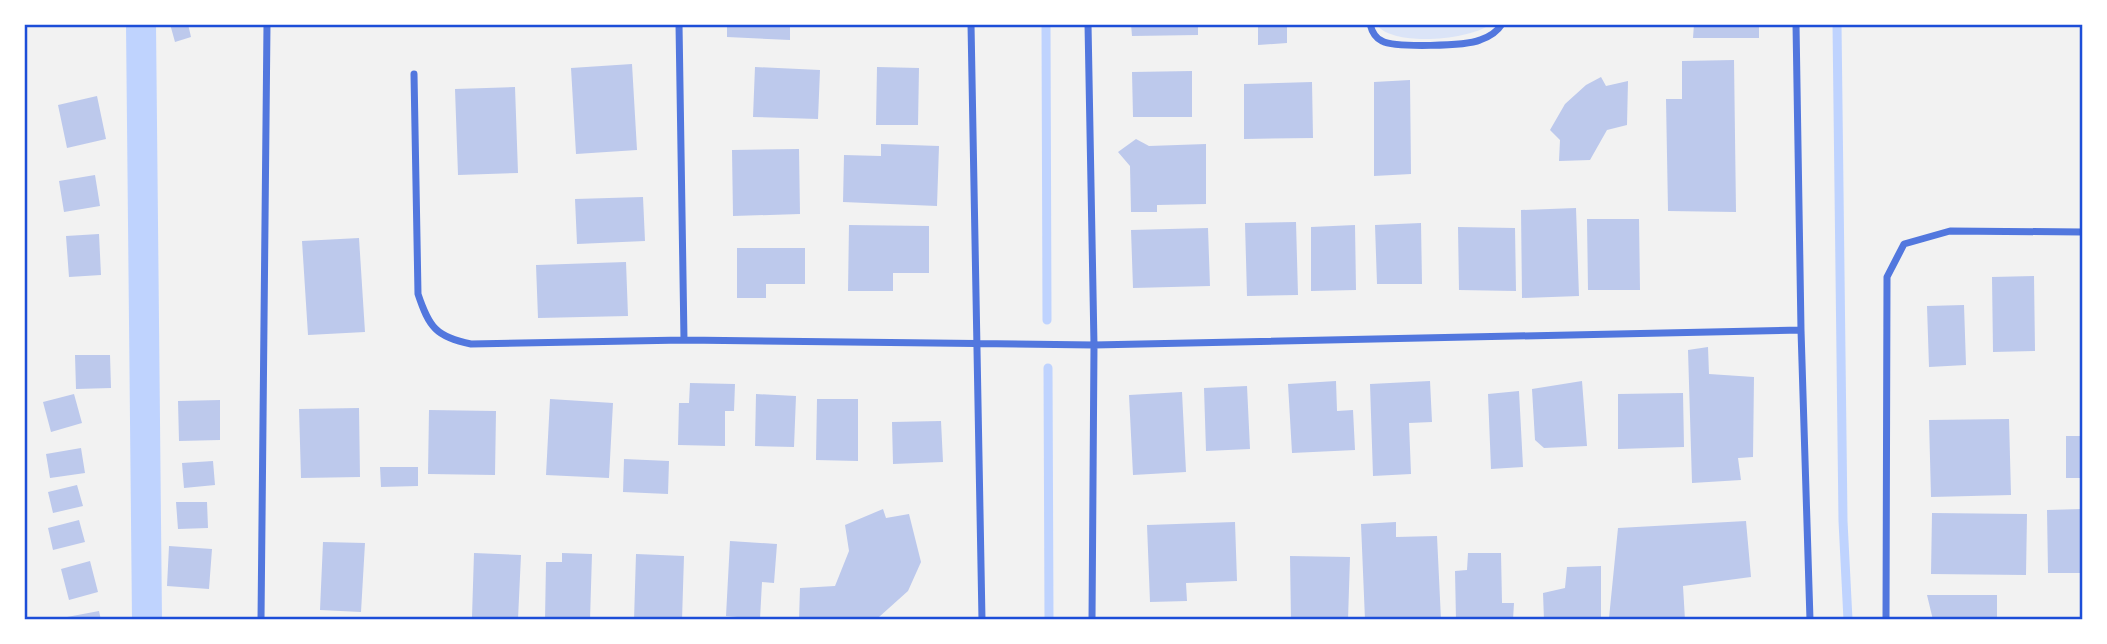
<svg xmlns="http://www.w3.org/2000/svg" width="2107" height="644" font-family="'Open Sans',sans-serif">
<rect width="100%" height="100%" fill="#f2f2f2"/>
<path fill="#dbe4f7" d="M1377,25H1489C1469,40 1393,47 1377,25Z"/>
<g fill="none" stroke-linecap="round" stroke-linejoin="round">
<path stroke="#bfd3fe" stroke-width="9" d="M1046,24L1047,320
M1837,24L1843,521L1848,620
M1048,368L1049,620"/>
<path stroke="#bfd3fe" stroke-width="30" d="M141,24L147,620"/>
</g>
<path fill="#bdc9ec" d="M170,24H188L191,37L175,42Z
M727,24H790V40L727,37Z
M1131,24H1198V35L1132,36Z
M1258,24H1287V43L1258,45Z
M1694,24H1759V38H1693Z
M1734,60L1736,212L1668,211L1666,99H1682V61Z
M632,64L637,150L576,154L571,68Z
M755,67L820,70L818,119L753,117Z
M877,67L919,68L918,125H876Z
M1192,71V117H1133L1132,72Z
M1601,77L1606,86L1628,81L1627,125L1607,130L1590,160L1559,161L1560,140L1550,130L1565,104L1586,85Z
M1410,80L1411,174L1374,176V82Z
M1312,82L1313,138L1244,139V84Z
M515,87L518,173L458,175L455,89Z
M97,96L106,139L67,148L58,105Z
M1136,139L1149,146L1206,144V204L1157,205V212H1131L1130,166L1118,152Z
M881,144L939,146L937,206L843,202L844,155L881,156Z
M799,149L800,214L733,216L732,150Z
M95,175L100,206L64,212L59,181Z
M643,197L645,241L577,244L575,199Z
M1576,208L1579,296L1522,298L1521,210Z
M1587,219H1639L1640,290H1588Z
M1296,222L1298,295L1247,296L1245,223Z
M1421,223L1422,284H1377L1375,225Z
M849,225L929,226V273H893V291H848Z
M1355,225L1356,290L1311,291V227Z
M1458,227L1515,228L1516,291L1459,290Z
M1208,228L1210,286L1133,288L1131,230Z
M99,234L101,275L69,277L66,236Z
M359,238L365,332L308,335L302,241Z
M737,248H805V284H766V298H737Z
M626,262L628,316L538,318L536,265Z
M2034,276L2035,351L1993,352L1992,277Z
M1964,305L1966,365L1929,367L1927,306Z
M1708,347L1709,374L1754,377L1753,457L1738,458L1741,480L1692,483L1688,350Z
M75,355H110L111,388L76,389Z
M1336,381L1337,411L1353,410L1355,450L1292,453L1288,384Z
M1430,381L1432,422L1409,423L1411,474L1373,476L1370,384Z
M1582,381L1587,446L1544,448L1535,440L1532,389Z
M690,383L735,384L734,411H725V446L678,445L679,403H689Z
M1247,386L1250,449L1206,451L1204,388Z
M1519,391L1523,467L1491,469L1488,394Z
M1182,392L1186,472L1133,475L1129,395Z
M1683,393L1684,447L1618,449V394Z
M74,394L82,423L51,432L43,402Z
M756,394L796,396L794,447L755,446Z
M550,399L613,403L609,478L546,475Z
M817,399H858V461L816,460Z
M220,400V440L179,441L178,401Z
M359,408L360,477L301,478L299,409Z
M429,410L496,411L495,475L428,474Z
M2009,419L2011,495L1931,497L1929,420Z
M941,421L943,462L893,464L892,422Z
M2066,436H2082V478H2066Z
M81,448L85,473L50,478L46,454Z
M624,459L669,461L668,494L623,492Z
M213,461L215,485L184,488L182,463Z
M380,467H418V486L381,487Z
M77,485L83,506L53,513L48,492Z
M176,502H207L208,528L178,529Z
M883,509L886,518L909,514L921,562L908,591L879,617L867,620H799L800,588L835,586L849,551L845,525Z
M2082,509V573H2048L2047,510Z
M1932,513L2027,514L2026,575L1931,574Z
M79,520L85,542L53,550L48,528Z
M1746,521L1751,577L1683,586L1685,620L1609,618L1618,528Z
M1235,522L1237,581L1186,583L1187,601L1150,602L1147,525Z
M1396,522V537L1437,536L1441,620H1365L1361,524Z
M730,541L777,544L774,583L762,582L760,619L726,616Z
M323,542L365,543L361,612L320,610Z
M169,546L212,549L209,589L167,586Z
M474,553L521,555L518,619L472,617Z
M562,553L592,554L590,620H545L546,562H562Z
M1468,553H1501L1502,603H1514L1513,620H1456L1455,571L1467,570Z
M636,554L684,556L682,620H634Z
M1290,556L1350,557L1348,620H1291Z
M90,561L98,592L69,600L61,569Z
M1601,566V620H1544L1543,593L1565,588L1567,567Z
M1927,595H1997V620H1933Z
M99,611L101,620H68L67,617Z"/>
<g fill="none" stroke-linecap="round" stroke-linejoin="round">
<path stroke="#5277de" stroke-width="7" d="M679,24L684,340
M971,24L982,620
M1088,24L1094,345L1092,620
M1370,24C1372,32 1375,38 1382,41C1395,48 1466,46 1480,40C1489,37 1497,32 1502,24
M1796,24L1801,330L1810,620
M414,74L418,294C429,327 436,337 471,344L684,340L1094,345L1801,330
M261,620L267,24
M1886,620L1887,277L1904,244L1950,231L2082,232"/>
</g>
<rect width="2107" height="644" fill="none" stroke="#ffffff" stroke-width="52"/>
<rect x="26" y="26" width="2055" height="592" fill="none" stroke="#1d4ed8" stroke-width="2.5"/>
</svg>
